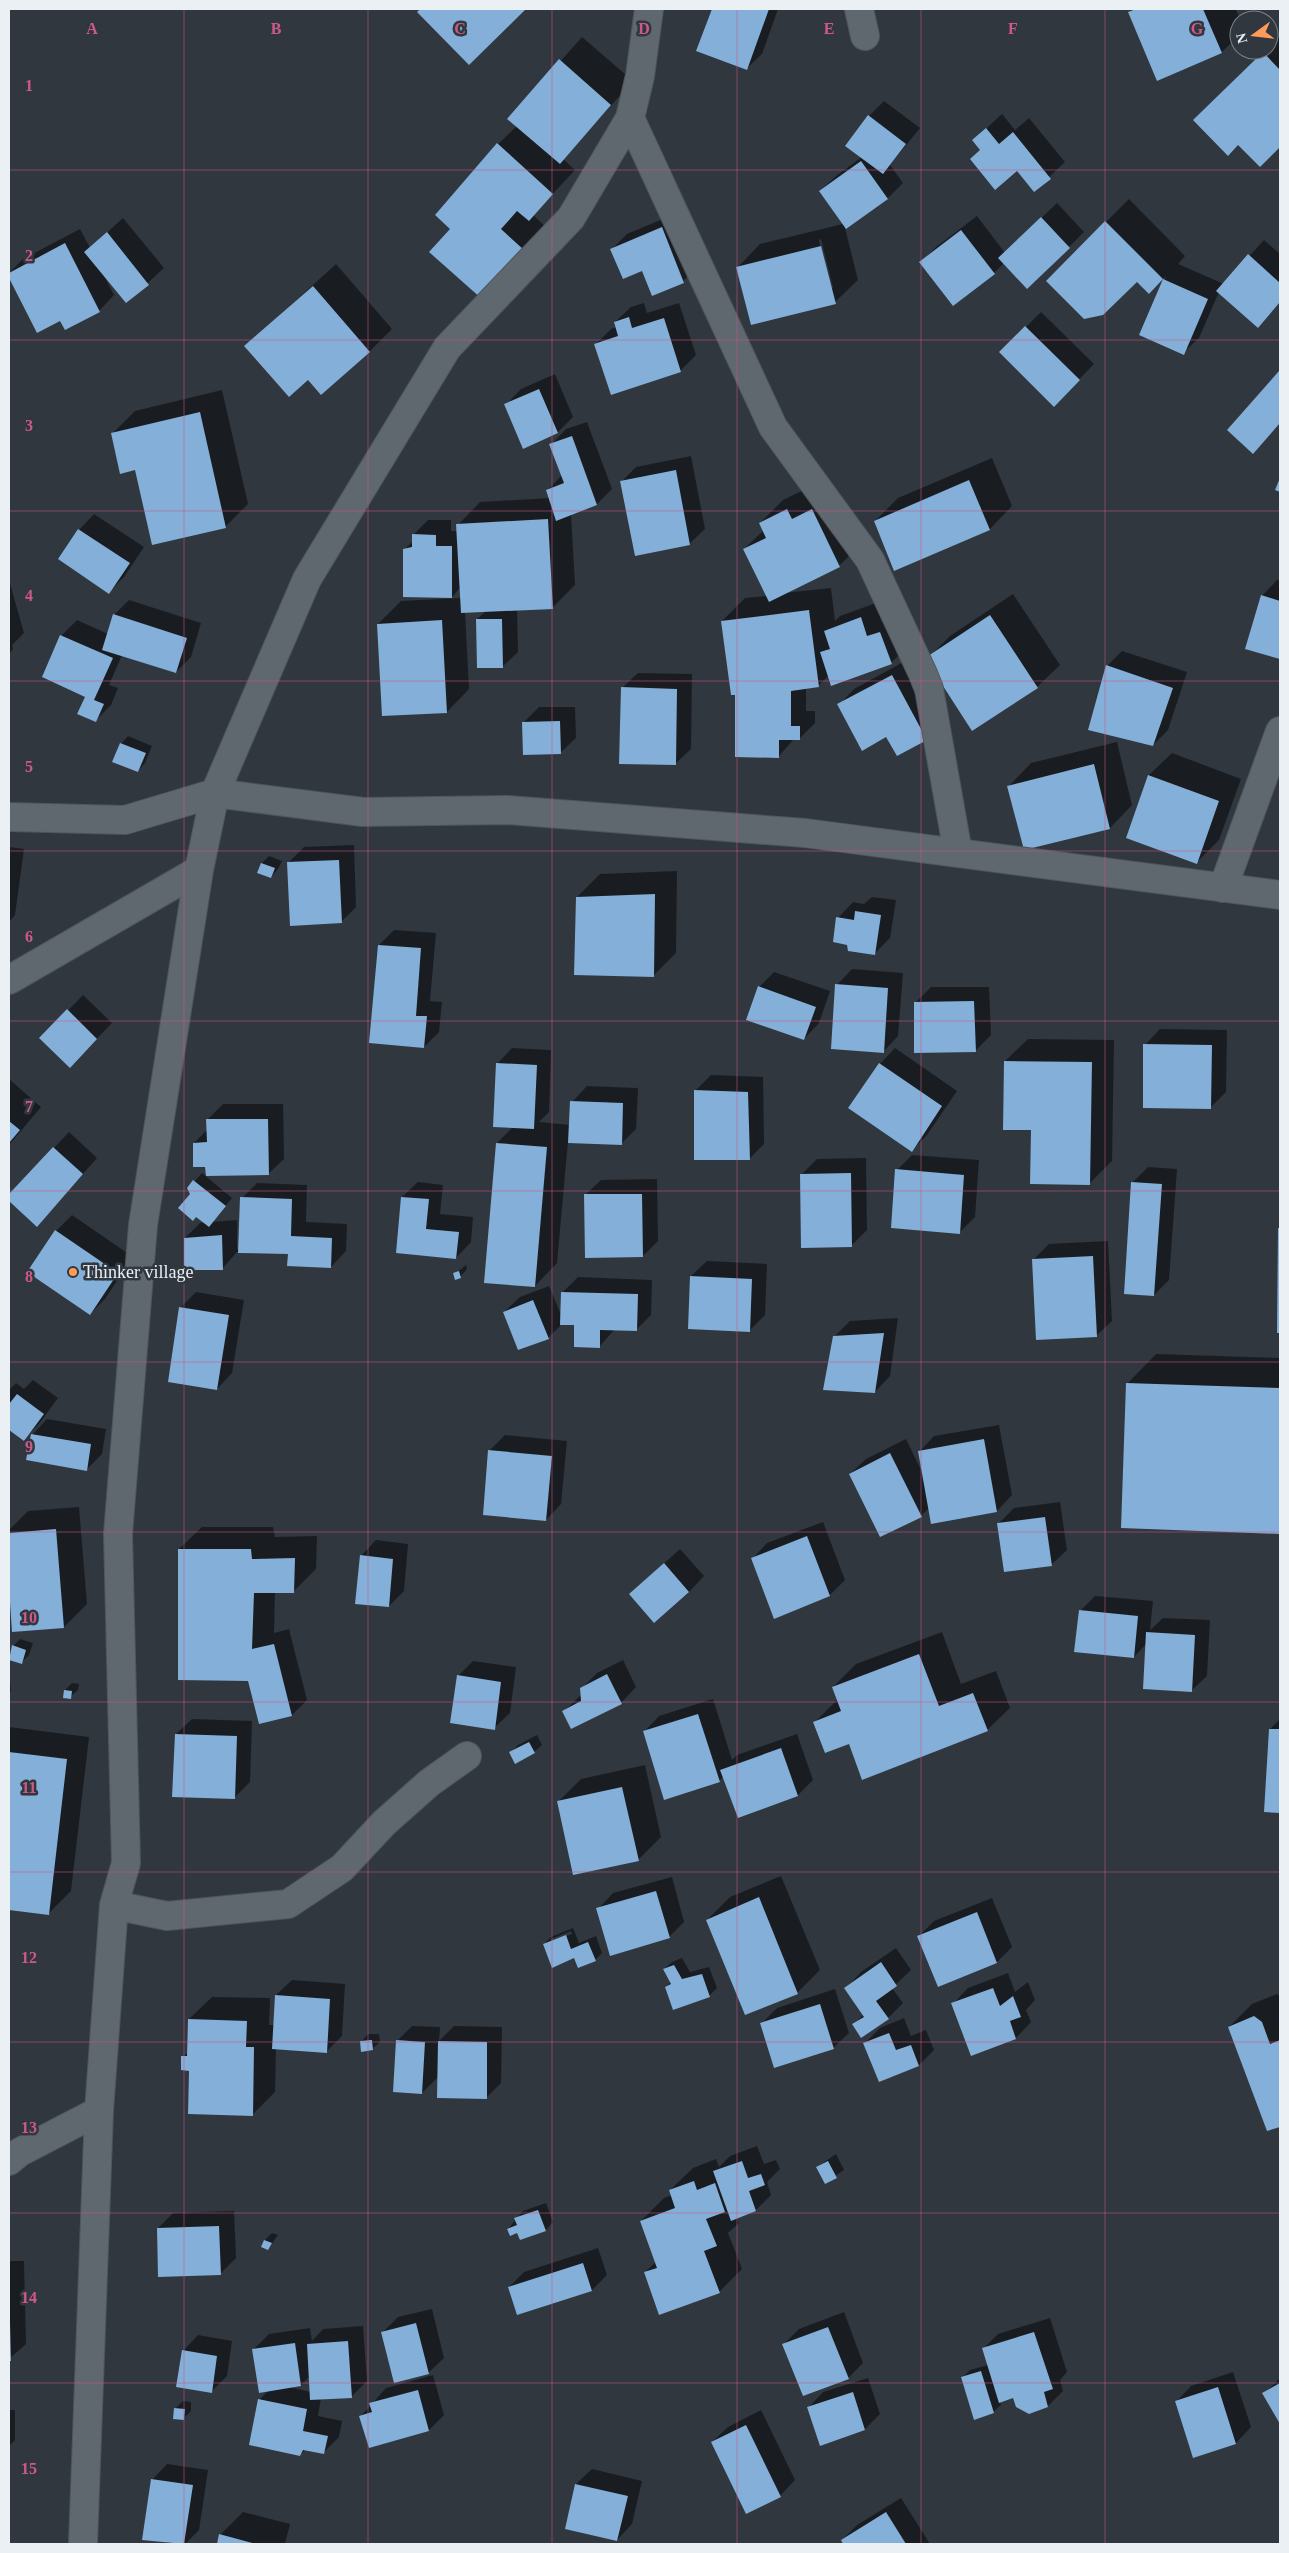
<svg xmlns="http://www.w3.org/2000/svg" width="1289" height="2553" font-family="'Times New Roman',serif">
<rect width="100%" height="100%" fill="#30373f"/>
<path fill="#0007" fill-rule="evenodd" d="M422,9H524L469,63L418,12Z
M713,9H778L762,54L746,69L698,50Z
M1133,9H1236L1240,20L1239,35L1222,52L1129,12Z
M1280,36V145L1260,165L1238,144L1217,98L1266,50H1269Z
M582,37L633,81L563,159L575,170L533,215L546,227L482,297L451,229L498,144L517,126L509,119Z
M884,101L920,128L890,165L903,183L888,198L845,228L858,280L835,302L738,267L760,244L843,224L820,191L836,176L862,157L869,116ZM821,239L833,288H831L819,240Z
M1002,114L1015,130L1029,118L1065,162L1035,190L1018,170L981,149L974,140Z
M1129,199L1185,256L1178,264L1224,284L1264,240L1280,254V302L1257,326L1219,292L1199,338L1183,353L1141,334L1166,276L1149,293L1137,280L1047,281Z
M1057,203L1084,232L1069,247L1004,263L994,273L921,262L936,247L977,216L1005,253Z
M677,213L699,266L683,281L643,269L612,249L627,234Z
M123,218L164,268L127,302L104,276L114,295L99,311L61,319L38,331L9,273L23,259L80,229L90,248Z
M336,264L392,329L369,352L308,378L246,346Z
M644,303L647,313L679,303L696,355L680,371L596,344L611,329L617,327L615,322L631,307Z
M1041,312L1094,364L1054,405L1001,352Z
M1280,371V423L1253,452L1229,430Z
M555,374L573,417L558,432L506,405L521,389Z
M222,390L248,504L225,527L136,469L112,434L135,411Z
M587,422L612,489L597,504L571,514L575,585L552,608L517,609L518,652L502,667L477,619L486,611L465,612L469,689L447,712L378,624L401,601L461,598V587L452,597L404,550L413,541V535L428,520H451V531H458V525L480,502L550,498L547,491L562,475L551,445L566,429Z
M691,456L705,529L689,544L621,482L636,467Z
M992,458L1012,506L990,529L875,521L898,498Z
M810,487L815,497L835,488L862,543L839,566L784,593L831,588L835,621L840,616L876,603L882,622L896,617L906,648L891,663L829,675L818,686L806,687V711H815V723L799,739H794L779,756L736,693L722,621L745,598L767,596L744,549L764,530L760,523L783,500Z
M94,514L144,547L124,577L109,592L79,530Z
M9,580L24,633L12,645L13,649L9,654Z
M1277,580L1280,581V657L1247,648L1262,596Z
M1013,594L1060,665L1037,687L927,659L950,636Z
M129,600L201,623L191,657L176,672L122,655L109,685L118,688L111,705L96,720L86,696L43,677L62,635L77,620L108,634L114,615Z
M1122,651L1187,672L1168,730L1153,745L1107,666Z
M907,660L941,724L926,739L887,736L839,705L854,689Z
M638,673L692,674L691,749L675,764L622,688Z
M539,707H575L576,738L560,753L524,722Z
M128,736L152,746L145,763L138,771L121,744Z
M1117,742L1132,805L1110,828L1009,786L1031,763Z
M1172,753L1241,779L1219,840L1196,863L1127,837L1149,775Z
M354,845L356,907L341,922L288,863L304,847Z
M9,847L24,849L15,915L9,922Z
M269,856L282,861L278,869L271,877L262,863Z
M677,871L676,953L653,976L577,897L600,874Z
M872,897L896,900L890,938L875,953L838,918L853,902L864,904Z
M394,930L436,933L430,1001L442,1002L439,1032L424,1047L379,945Z
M852,969L903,973L898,1036L883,1052L837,985Z
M774,972L830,991L819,1023L804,1039L759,987Z
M931,987H989L991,1035L976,1050L916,1002Z
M83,995L112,1023L70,1066L41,1038Z
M1160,1029L1227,1030L1226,1092L1211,1107L1145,1045Z
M1028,1039L1114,1040L1112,1161L1090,1183L1032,1129L1005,1061Z
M512,1048L551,1050L549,1112L539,1122L570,1125L572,1102L587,1086L638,1088L636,1129L621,1144L568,1141L557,1263L535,1286L497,1143L513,1127L497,1064Z
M895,1048L957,1091L927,1135L912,1150L880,1064Z
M711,1075L763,1077L764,1144L749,1159L695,1091Z
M9,1079L41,1107L9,1145Z
M223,1104H283L284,1159L268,1174L207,1166L194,1143L208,1129L207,1120Z
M69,1132L97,1158L37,1226L9,1200V1196Z
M912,1155L979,1160L975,1217L960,1232L897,1170Z
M866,1158L867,1230L852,1245L801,1175L817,1159Z
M1148,1167L1177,1169L1169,1280L1154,1295L1132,1183Z
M202,1173L232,1198L212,1222L237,1220V1249H239L242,1198L257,1183L307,1185L306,1222L347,1224L346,1251L331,1267L289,1253L237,1252L222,1269L185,1238L200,1223L205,1222L189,1188Z
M657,1179L658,1241L643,1256L585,1195L601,1180Z
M418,1182L443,1185L440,1214L473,1217L471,1242L456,1258L398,1252L402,1197Z
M72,1215L133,1257L105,1299L90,1314L28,1271L56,1231Z
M1280,1227V1332H1279V1229Z
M1108,1241L1112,1321L1096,1336L1034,1259L1049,1244Z
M707,1261L767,1264L765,1315L750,1330L691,1276Z
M466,1265L467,1269L460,1277L455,1274Z
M578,1277L652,1280L651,1315L636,1330L615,1329L599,1347L576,1324H562L548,1338L504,1312L520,1297L549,1286L562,1317V1293Z
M196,1292L244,1300L232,1373L217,1389L181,1307Z
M898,1318L890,1376L875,1392L834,1337L850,1321Z
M1156,1354L1280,1358V1532L1122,1526L1127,1384Z
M33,1380L58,1398L39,1424L23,1440L9,1429V1390L16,1383L24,1389Z
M47,1419L106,1429L102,1454L86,1470L32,1435Z
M999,1425L1012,1495L997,1511L932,1522L930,1507L921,1516L850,1474L866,1459L906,1439L922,1472L919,1452L934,1436Z
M505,1435L567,1441L561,1504L546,1520L490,1450Z
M1060,1502L1067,1550L1051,1565L999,1523L1014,1508Z
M79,1507L87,1604L64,1627L14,1631L9,1573V1530L28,1511Z
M823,1522L845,1580L830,1595L752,1559L767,1543Z
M202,1527H273L275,1537L317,1536L316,1569L293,1592H275L274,1633L289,1629L307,1700L292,1715L260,1723L250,1681L179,1549Z
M376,1540L408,1544L404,1591L389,1606L361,1556Z
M680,1549L704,1576L689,1592L630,1594Z
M1095,1596L1153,1601L1150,1630L1163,1618L1210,1620L1207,1676L1191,1691L1147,1643L1134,1657L1080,1611Z
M942,1632L961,1684L996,1671L1010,1708L987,1730L850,1742L815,1722L838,1699L833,1687L856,1664Z
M20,1639L33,1643L29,1655L22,1662L9,1658L13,1646Z
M623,1660L636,1687L621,1703L564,1711L582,1694L581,1689L597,1673Z
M473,1661L516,1667L510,1713L494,1728L458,1676Z
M9,1669L11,1691L9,1693Z
M72,1683L79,1684L78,1690L70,1697L65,1690Z
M713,1699L732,1760L737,1755L797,1734L813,1780L798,1795L724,1776L719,1781L644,1732L659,1716Z
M192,1719L252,1721L250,1782L234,1798L176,1734Z
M1280,1719V1811H1265L1270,1729Z
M9,1727L89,1737L71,1891L48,1914L9,1909Z
M537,1735L542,1745L534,1752L510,1753L518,1745Z
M645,1765L661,1837L638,1860L558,1802L581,1779Z
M781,1876L820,1970L797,1993L707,1920L730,1897Z
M672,1877L684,1922L669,1937L598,1909L613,1893Z
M992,1898L1012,1947L997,1962L919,1936L934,1921Z
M573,1928L579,1943L596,1936L602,1953L595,1960L544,1944L551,1937ZM571,1931L572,1934L551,1942V1939Z
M896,1948L911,1970L892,1988L903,2003L888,2018L854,2024L864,2014L846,1988L861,1972Z
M682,1958L690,1972L709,1967L717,1988L709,1996L666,1987L671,1982L664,1969L672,1962Z
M1008,1973L1015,1992L1028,1982L1035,2000L1026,2010L1031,2022L1016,2038L972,2054L953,2004L968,1988Z
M292,1980L345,1984L342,2036L326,2052L276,2048L275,2092L252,2115L190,2070L183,2057L189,2051V2019L212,1997L270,1998L269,2025H275L276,1995Z
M835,1989L849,2033L833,2048L762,2023L777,2008Z
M1277,1994L1280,1996V2125L1268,2130L1229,2027L1252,2004Z
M904,2018L911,2036L926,2030L934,2050L919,2065L865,2043L880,2028Z
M412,2026L440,2027L439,2041L454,2026L502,2027L501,2083L486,2098L439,2076L422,2093L397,2041Z
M368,2034H379L380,2042L372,2049L361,2042Z
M757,2146L764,2164L776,2160L780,2169L767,2182L771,2195L756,2210L737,2217L739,2223L728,2233L742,2269L719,2292L645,2272L656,2262L641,2221L664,2198L672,2195L670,2190L693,2168L716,2159L719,2167L730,2156Z
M836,2154L844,2170L826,2182L817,2167Z
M546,2203L553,2222L546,2230L521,2239L518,2232L508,2229L523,2211Z
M234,2211L236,2258L221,2273L158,2228L173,2213Z
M272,2233L278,2235L268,2249L265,2240Z
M598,2248L607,2275L592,2290L509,2287L524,2272Z
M9,2261H24L26,2344L9,2359Z
M432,2309L444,2358L428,2373L382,2333L398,2317Z
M844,2312L863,2363L848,2378L784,2344L799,2329Z
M1050,2318L1067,2372L1060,2380L1063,2391L1048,2406L1014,2397L1000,2401L1001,2405L993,2412L962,2378L970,2370L988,2365L983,2349L998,2334Z
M363,2326L367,2381L351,2397L321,2398L318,2416L342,2421L339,2437L324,2452L306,2449L300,2455L260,2399L269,2390L253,2350L269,2334L310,2328L312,2341L323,2329ZM310,2376L311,2392L289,2387L301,2385Z
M198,2335L232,2341L227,2376L211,2392L183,2351Z
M1233,2372L1251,2427L1236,2443L1194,2456L1176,2402L1191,2386Z
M433,2375L444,2415L429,2430L361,2416L386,2388Z
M868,2378L880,2414L865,2429L821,2444L808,2408L823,2392Z
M1280,2378V2422L1264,2394Z
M183,2401L191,2402V2411L183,2419L175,2409Z
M9,2410H15V2440L9,2446Z
M761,2410L795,2480L780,2496L712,2442L728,2427Z
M167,2464L208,2470L199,2530L185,2544L144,2539L152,2480Z
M592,2469L642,2481L632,2524L617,2540L566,2528L576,2484Z
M901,2498L930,2544H845L842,2540L857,2525Z
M243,2512L290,2524L285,2544H218L220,2535Z"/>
<path fill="#83afd8" d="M420,9H526L469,65L417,12Z
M712,9H769L747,70L696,51Z
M1136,9H1203L1222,53L1157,81L1128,12Z
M1263,52L1280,70V147L1260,167L1238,145L1228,156L1193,120Z
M559,59L611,105L560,164L507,119Z
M868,115L906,144L883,174L845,146Z
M986,128L999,144L1013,132L1051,179L1034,192L1017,171L995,190L970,159L980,150L972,140Z
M497,143L553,194L529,221L517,211L501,229L524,250L482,299L429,252L450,229L435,215Z
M861,161L888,199L846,229L819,191Z
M1041,217L1070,248L1027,289L998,258Z
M1105,221L1163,279L1208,299L1184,355L1139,335L1163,279L1149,294L1137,282L1103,315L1084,319L1046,281Z
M662,227L684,283L652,296L642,271L623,279L610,249Z
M961,230L995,274L953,306L919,262Z
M107,232L149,285L126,303L84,252Z
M65,243L100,312L65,330L60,321L37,333L9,278V273Z
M821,246L836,304L751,325L736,267Z
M1248,254L1280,283V302L1258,328L1216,291Z
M313,286L370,352L321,395L308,380L289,397L244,346Z
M629,317L632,328L664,318L681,372L611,395L594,344L618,336L614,322Z
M1025,326L1080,380L1054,407L999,352Z
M1279,371L1280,423L1253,454L1227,430Z
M539,389L558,433L523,449L504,404Z
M200,412L226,528L152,545L135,470L120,474L111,433Z
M572,436L597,505L556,521L546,490L564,483L549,444Z
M676,470L690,545L635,556L620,481Z
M1280,478V492L1275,490Z
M969,480L990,530L894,571L874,521Z
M787,509L792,519L812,509L840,567L769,602L743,549L766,538L759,523Z
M548,519L553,609L461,613L456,524Z
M78,529L130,563L109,594L58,559Z
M412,534L436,535V546H452V598L403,597V549L412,547Z
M1261,595L1280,601V659L1245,649Z
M809,610L819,687L791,691V726H800V740H779V758L735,757V695H731L721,621Z
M113,614L187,638L176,673L102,650Z
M990,615L1038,688L972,731L925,658Z
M861,617L867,636L880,632L892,664L831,686L820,652L830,649L824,631Z
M476,619H502L503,668H477Z
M442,620L447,713L382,716L377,624Z
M60,635L113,658L94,700L104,704L96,722L77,714L85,697L42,677Z
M1106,665L1173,688L1153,746L1088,730Z
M892,675L927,740L897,756L886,737L862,751L837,704Z
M621,687L677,689L676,765L619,764Z
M560,721L561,754L523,755L522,722Z
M120,743L146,753L138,772L112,762Z
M1094,764L1110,829L1024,850L1007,786Z
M1148,775L1219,801L1197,864L1126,838Z
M339,860L342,923L290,926L287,862Z
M261,863L275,868L271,878L257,873Z
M655,894L654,977L574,975L576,897Z
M855,911L881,915L875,955L848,951L847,945L833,942L836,917L854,920Z
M378,945L421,948L416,1016H427L424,1048L369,1043Z
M835,984L888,988L884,1053L831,1049Z
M758,986L816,1007L804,1040L746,1020Z
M974,1001L976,1052L914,1053V1002Z
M67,1009L97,1039L70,1068L39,1038Z
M1143,1044L1212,1045L1211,1109L1143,1108Z
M1004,1061L1092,1062L1090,1185L1030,1184L1031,1130H1003Z
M496,1063L537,1065L534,1129L493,1127Z
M879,1063L942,1106L912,1152L848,1108Z
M694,1090L748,1092L750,1160H694Z
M570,1101L623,1103L622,1145L568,1143Z
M206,1119H268L269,1175L206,1176L205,1167H193V1143L207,1142Z
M9,1121L20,1130L9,1143Z
M496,1143L547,1147L535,1287L484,1283Z
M53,1147L83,1174L37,1227L9,1201V1194Z
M895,1169L964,1175L960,1234L891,1228Z
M851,1173L852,1247L801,1248L800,1174Z
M193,1180L226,1206L209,1227L196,1217L193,1221L178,1208L190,1194L187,1188Z
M1131,1182L1162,1184L1154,1296L1124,1294Z
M584,1194H642L643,1257L585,1258Z
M240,1197L292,1199L291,1236L332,1238L331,1268L287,1266L288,1254L238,1253Z
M401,1197L429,1199L426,1229L459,1232L456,1259L396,1253Z
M1278,1228H1280V1333H1277Z
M55,1230L118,1273L90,1315L27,1272Z
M222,1235L223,1270H184V1238Z
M1093,1256L1097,1337L1036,1340L1032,1259Z
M459,1271L461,1278L455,1280L453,1273Z
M690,1276L752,1279L750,1332L688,1329Z
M561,1292L638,1294L637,1331L600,1330V1348L574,1347V1325H560Z
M533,1300L549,1339L518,1350L503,1312Z
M179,1307L229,1315L217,1390L168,1382Z
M884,1333L875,1393L823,1390L833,1336Z
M1126,1383L1280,1388V1534L1121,1528Z
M17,1394L44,1414L24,1441L9,1430V1404Z
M31,1434L91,1444L87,1471L26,1460Z
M984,1439L997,1512L931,1524L918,1451Z
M488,1450L552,1456L546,1521L483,1515Z
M890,1453L922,1517L880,1537L849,1474Z
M1045,1517L1052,1566L1004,1572L997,1523Z
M56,1529L64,1628L12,1632L9,1588V1533Z
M807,1536L830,1596L774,1619L751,1558Z
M178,1549H251L252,1559L295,1558L294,1593H254L252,1649L274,1644L292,1716L259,1724L248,1681L178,1680Z
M360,1555L393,1559L389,1607L355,1604Z
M664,1563L689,1592L654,1623L629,1594Z
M1079,1610L1138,1616L1134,1658L1074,1652Z
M1146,1632L1195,1635L1192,1692L1143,1689Z
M12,1645L26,1650L22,1664L9,1660Z
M919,1654L939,1706L973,1693L988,1731L862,1780L849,1744L825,1753L813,1722L841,1711L832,1687Z
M607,1674L622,1704L571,1729L562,1711L581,1701L580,1688Z
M457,1675L501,1682L495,1730L450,1723Z
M64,1690L72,1691L71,1699L63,1698Z
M698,1714L720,1782L664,1800L643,1731Z
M1269,1729H1280V1813L1264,1812Z
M175,1734L237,1736L235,1799L172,1797Z
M529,1742L535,1753L515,1764L509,1752Z
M781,1748L798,1796L738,1818L720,1770Z
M9,1752L67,1759L49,1915L9,1910Z
M622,1787L639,1861L573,1875L557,1801Z
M656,1891L670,1938L610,1956L596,1908Z
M759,1897L798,1994L745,2015L706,1920Z
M977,1912L997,1963L938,1987L917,1936Z
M566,1935L571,1949L588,1942L596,1961L578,1968L574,1958L552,1968L543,1944Z
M881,1962L897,1986L876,2001L889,2019L861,2038L852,2024L864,2017L844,1988Z
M674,1965L682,1979L702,1974L710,1997L673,2010L665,1987L671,1984L663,1969Z
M993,1988L1000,2006L1013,1996L1021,2017L1010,2021L1016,2039L971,2056L951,2003Z
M275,1995L330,1999L327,2053L272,2049Z
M820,2004L834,2049L774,2068L760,2023Z
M1254,2016L1262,2022L1270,2044L1280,2040V2127L1267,2131L1228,2027Z
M188,2019L247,2021L246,2047H254L253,2116L188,2114L189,2071L181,2070V2056H187Z
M889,2033L896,2050L911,2045L919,2066L879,2082L863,2043Z
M372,2040L373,2050L361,2052L360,2041Z
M396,2040L425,2042L422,2094L393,2092Z
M438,2041L487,2042V2099L437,2098Z
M742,2161L748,2178L761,2174L765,2185L749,2191L756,2211L731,2221L713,2171Z
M828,2161L837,2178L825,2184L816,2167Z
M694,2181L697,2190L715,2183L725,2212L706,2219L717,2246L704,2251L720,2293L659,2315L644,2272L657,2268L640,2221L675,2208L669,2190Z
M538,2210L546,2231L520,2240L517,2233L510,2236L507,2229L517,2225L514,2218Z
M219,2226L221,2275L158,2277L157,2228Z
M264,2240L272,2243L268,2250L261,2247Z
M583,2263L592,2291L517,2315L508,2287Z
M9,2323H10L11,2361H9Z
M416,2323L429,2374L394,2383L381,2332Z
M828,2327L849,2379L803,2396L782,2344Z
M1034,2332L1053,2389L1044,2392L1048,2407L1029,2414L1016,2407L1013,2398L999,2403L982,2348Z
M348,2341L352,2398L310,2400L307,2344Z
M295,2343L301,2386L259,2393L252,2349Z
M182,2350L217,2356L212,2393L176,2387Z
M981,2371L994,2413L974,2420L961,2377Z
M1280,2383V2424L1262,2393Z
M1218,2387L1236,2444L1193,2458L1175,2401Z
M418,2390L429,2431L369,2448L359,2416L372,2412L369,2403Z
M853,2392L865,2430L820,2446L807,2407Z
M258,2399L307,2409L303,2431L328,2436L324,2454L303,2450L300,2456L249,2445Z
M174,2408L185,2409L184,2420L173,2419Z
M746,2425L781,2497L746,2514L711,2442Z
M151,2479L193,2485L184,2544L142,2540Z
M575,2484L628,2496L617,2541L565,2529Z
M886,2512L906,2544H843L841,2540Z
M219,2534L256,2544H217Z"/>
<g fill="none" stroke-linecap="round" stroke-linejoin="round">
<g stroke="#4f555b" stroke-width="30">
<path id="street" d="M859,9L865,36
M630,118L773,427L870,560L923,674L929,689L958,853
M9,817L125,820L215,793
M1223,888L1280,731
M9,980L199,870
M114,1905L167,1916L288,1904L342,1868L384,1823L429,1783L467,1756
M9,2161L20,2152L99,2111
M83,2544L99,2111L114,1905L126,1863L118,1534L143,1225L199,870L215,793L307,579L447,348L571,218L630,118L640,76L649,9"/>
</g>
<g stroke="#4f555b" stroke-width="30">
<path id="secondary" d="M215,793L363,812L507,810L805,833L1280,895"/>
</g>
<use href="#street" stroke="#5f676f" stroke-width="28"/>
<use href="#secondary" stroke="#5f676f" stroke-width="28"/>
</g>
<path fill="none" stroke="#ce5989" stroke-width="1" stroke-opacity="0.55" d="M184,9V2544M368,9V2544M552,9V2544M737,9V2544M921,9V2544M1105,9V2544M9,170H1280M9,340H1280M9,511H1280M9,681H1280M9,851H1280M9,1021H1280M9,1191H1280M9,1362H1280M9,1532H1280M9,1702H1280M9,1872H1280M9,2042H1280M9,2213H1280M9,2383H1280"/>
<circle fill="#ff9b59" stroke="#30373f" stroke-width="2" cx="73" cy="1272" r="5"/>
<g text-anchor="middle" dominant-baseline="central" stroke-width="5" stroke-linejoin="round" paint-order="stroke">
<g font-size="18" fill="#ebf0f5" stroke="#30373f" text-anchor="start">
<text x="83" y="1272">Thinker village</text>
</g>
</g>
<g font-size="16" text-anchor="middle" font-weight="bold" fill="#ce5989" stroke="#30373f" stroke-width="5" stroke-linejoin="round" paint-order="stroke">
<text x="92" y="34">A</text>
<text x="276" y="34">B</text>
<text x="460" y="34">C</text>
<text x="644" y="34">D</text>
<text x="829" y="34">E</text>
<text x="1013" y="34">F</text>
<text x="1197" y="34">G</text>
<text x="29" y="91">1</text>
<text x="29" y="261">2</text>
<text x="29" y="431">3</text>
<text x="29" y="601">4</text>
<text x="29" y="772">5</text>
<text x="29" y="942">6</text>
<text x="29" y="1112">7</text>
<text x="29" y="1282">8</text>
<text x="29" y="1452">9</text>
<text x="29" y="1623">10</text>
<text x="29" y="1793">11</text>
<text x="29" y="1963">12</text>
<text x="29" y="2133">13</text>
<text x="29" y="2303">14</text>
<text x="29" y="2474">15</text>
</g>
<rect width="1289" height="2553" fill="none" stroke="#ebf0f5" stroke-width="20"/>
<g transform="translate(1254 35) rotate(255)"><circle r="24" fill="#30373f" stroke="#7b8188"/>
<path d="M0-4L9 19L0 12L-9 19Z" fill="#ff9b59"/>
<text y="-8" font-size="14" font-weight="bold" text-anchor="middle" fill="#ebf0f5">N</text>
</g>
</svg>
